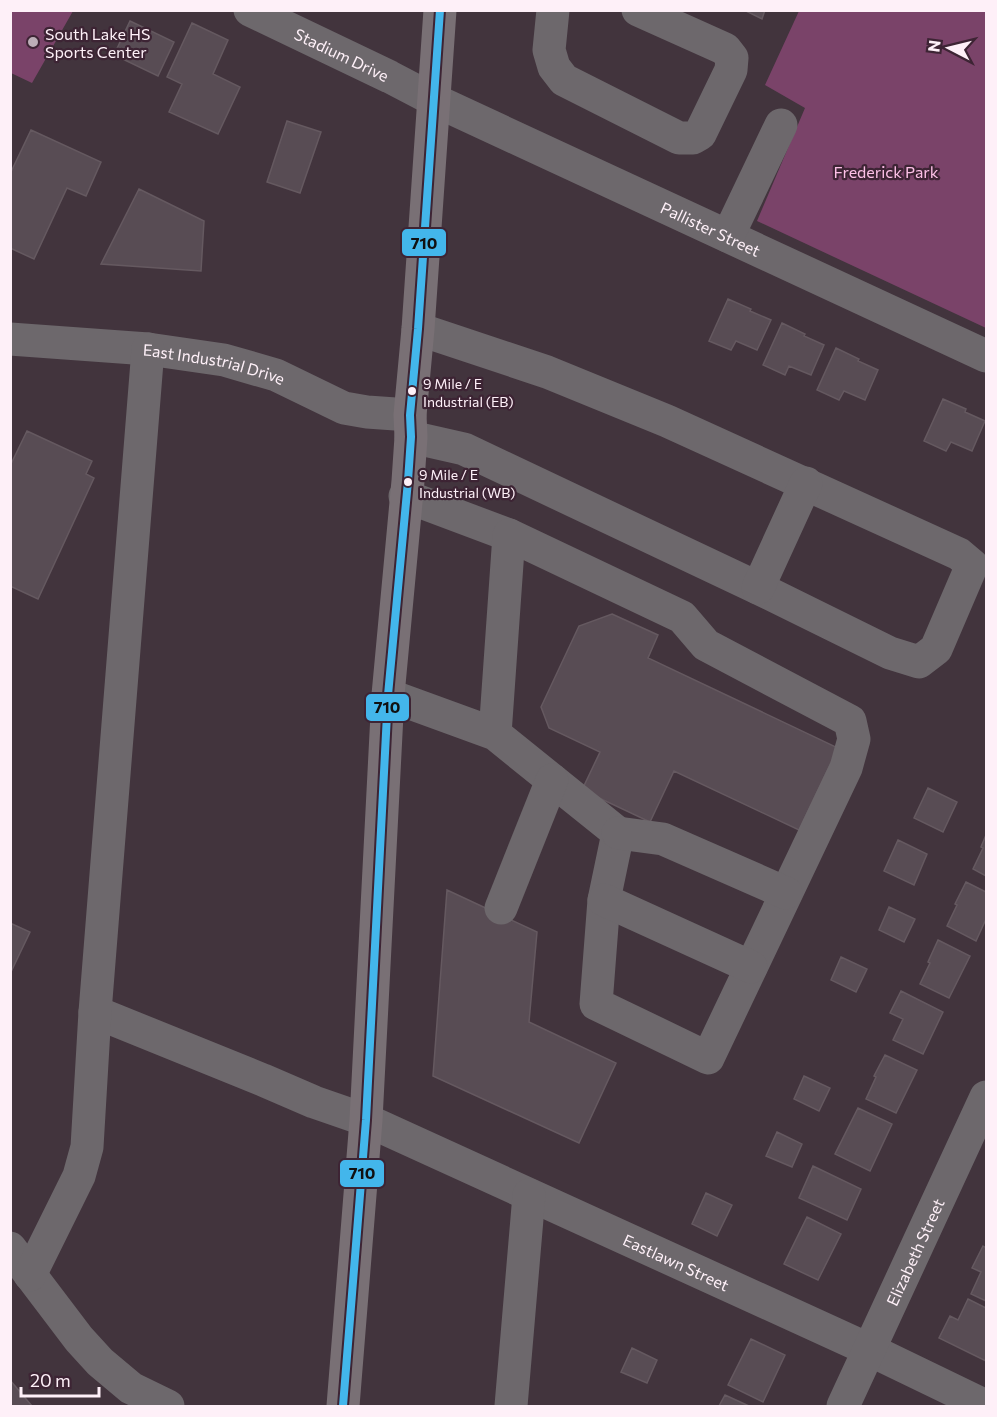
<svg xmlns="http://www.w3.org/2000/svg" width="997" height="1417" font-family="Commissioner,sans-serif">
<rect width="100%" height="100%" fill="#42343d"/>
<path fill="#7a4369" d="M10,11H73L32,83L11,73Z
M799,11H986V328L757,221L805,108L765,85Z"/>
<path fill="#584c54" stroke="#655960" stroke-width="1.5" d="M744,10H765L762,19Z
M130,21L174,42L158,76L114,55Z
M192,23L228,40L213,74L240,87L218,134L169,112L182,84L167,77Z
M287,121L321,132L300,193L267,182Z
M31,130L101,162L86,196L67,188L34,259L10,248V174Z
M139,189L204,221L201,271L101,264Z
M728,299L751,309L750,311L771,320L757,350L736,341L731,350L709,341Z
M782,323L805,334L804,336L824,345L811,375L789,366L785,375L763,365Z
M836,348L859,359L858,361L878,370L865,400L844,391L839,400L817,390Z
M943,399L966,409L965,412L985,421L972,451L951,442L946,451L924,441Z
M27,431L92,461L86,474L94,478L38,599L10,586V466Z
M612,614L658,635L648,658L838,748L799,830L674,771L650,822L582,790L600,752L549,728L541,707L579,626Z
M928,788L957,802L943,832L914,818Z
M986,835V876L973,869L983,848L981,847Z
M898,840L927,854L914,885L884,871Z
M966,882L986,892V919L976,941L947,926L957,905L955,904Z
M447,890L537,932L529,1022L616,1063L579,1143L433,1076Z
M889,907L915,919L904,942L879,930Z
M10,923L30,932L10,974Z
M938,940L970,956L949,998L920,984L930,963L928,962Z
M841,957L867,969L856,992L831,980Z
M901,991L943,1012L923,1054L893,1040L903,1019L890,1013Z
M885,1055L917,1070L896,1113L866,1099L876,1077L874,1076Z
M804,1076L830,1088L819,1111L794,1099Z
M858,1108L892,1124L870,1171L835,1154Z
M777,1132L802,1144L792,1167L766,1156Z
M813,1166L861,1189L847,1220L799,1198Z
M706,1193L732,1205L717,1236L692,1224Z
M807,1217L841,1234L818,1280L784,1264Z
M983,1246L986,1248V1301L971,1294L981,1272L972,1268Z
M968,1299L986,1308V1361L939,1338L950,1316L958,1320Z
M751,1339L785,1355L763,1402L728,1385Z
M632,1348L657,1360L647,1383L621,1372Z
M10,1380L32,1406H10Z
M725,1395L749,1406H719Z"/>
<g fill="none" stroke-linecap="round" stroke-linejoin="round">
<g stroke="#6d686c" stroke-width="33">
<path id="s1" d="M250,10L390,77L434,100L986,356"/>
<path d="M553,10L549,50L554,67L564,80L679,138H693L700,134L731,70L732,58L725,49L638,10"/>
<path d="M728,236L781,125"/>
<path id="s2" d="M10,339L148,349L224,360L276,375L344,408L367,412L410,415"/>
<path d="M411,437L464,449L758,588L890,653L919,662L936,649L972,565L959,554L667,421L547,372L418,329"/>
<path d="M405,496L509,535"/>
<path d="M758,588L806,483"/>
<path d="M388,695L495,734L618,833L604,900L596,1004L708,1058L846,768L854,739L850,721L706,645L682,617L509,535L495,734"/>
<path d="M618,833L663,839L786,893"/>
<path d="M604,900L751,967"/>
<path d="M501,908L552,780"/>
<path id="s3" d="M95,1012L263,1080L314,1102L366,1120L870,1350L986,1406"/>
<path d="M10,1248L79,1339L100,1362L131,1388L168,1406"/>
<path d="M30,1275L79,1176L87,1147L95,1012L148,349"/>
<path d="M511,1406L529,1195"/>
<path id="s4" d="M843,1406L986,1097"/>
</g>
<path stroke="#797075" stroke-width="33" d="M343,1406L366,1120L388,695L408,481L411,437L410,415L418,329L440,10"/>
<g stroke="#3d2434" stroke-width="12">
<path id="bus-1" d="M343,1406L366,1120L388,695L408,481L411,437L410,415L418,329L440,10"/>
</g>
<use href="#bus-1" stroke="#43b6eb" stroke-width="8"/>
</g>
<circle fill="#bcaeb7" stroke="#3d2434" stroke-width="2" cx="33" cy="42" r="6"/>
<g fill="#fef0f8" stroke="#3d2434" stroke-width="2">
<circle cx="412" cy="391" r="5"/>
<circle cx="408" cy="482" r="5"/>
</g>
<g text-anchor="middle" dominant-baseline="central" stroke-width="4.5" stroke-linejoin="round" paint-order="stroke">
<g font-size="14" fill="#fef0f8" stroke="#3d2434" text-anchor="start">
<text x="423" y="383">9 Mile / E<tspan x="423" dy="18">Industrial (EB)</tspan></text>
<text x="419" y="474">9 Mile / E<tspan x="419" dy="18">Industrial (WB)</tspan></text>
</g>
<g font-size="16" fill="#fef0f8" stroke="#3d2434" text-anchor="start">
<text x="45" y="33">South Lake HS<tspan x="45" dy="18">Sports Center</tspan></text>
</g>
<g font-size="16" fill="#fef0f8" stroke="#3d2434">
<text stroke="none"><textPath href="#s1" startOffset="102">Stadium Drive</textPath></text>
<text stroke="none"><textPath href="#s1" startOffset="510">Pallister Street</textPath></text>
<text stroke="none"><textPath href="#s2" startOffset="206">East Industrial Drive</textPath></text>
<text stroke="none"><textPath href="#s4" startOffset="170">Elizabeth Street</textPath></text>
<text stroke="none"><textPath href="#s3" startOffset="633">Eastlawn Street</textPath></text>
</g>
<g font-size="16" fill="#fcc0e6" stroke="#3d2434">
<text x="886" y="171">Frederick Park</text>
</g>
</g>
<g stroke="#3d2434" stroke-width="2">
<rect x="401" y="228" width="46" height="29" rx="6" fill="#43b6eb"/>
<rect x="365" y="693" width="45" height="29" rx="6" fill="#43b6eb"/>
<rect x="339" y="1159" width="46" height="29" rx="6" fill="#43b6eb"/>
</g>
<g font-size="16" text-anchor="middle" font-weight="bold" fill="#111">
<text x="424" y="249">710</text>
<text x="387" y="713">710</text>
<text x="362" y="1179">710</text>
</g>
<rect width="997" height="1417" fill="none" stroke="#fef0f8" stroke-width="24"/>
<g transform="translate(949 48) rotate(277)" stroke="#3d2434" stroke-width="4.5" paint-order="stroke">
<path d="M0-4.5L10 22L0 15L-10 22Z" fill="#fef0f8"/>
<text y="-9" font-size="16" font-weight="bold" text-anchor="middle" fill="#fef0f8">N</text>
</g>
<path d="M21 1387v9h78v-9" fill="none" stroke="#fef0f8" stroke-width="3"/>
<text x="30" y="1387" font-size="18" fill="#fef0f8" stroke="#3d2434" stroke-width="4.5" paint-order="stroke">20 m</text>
</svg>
